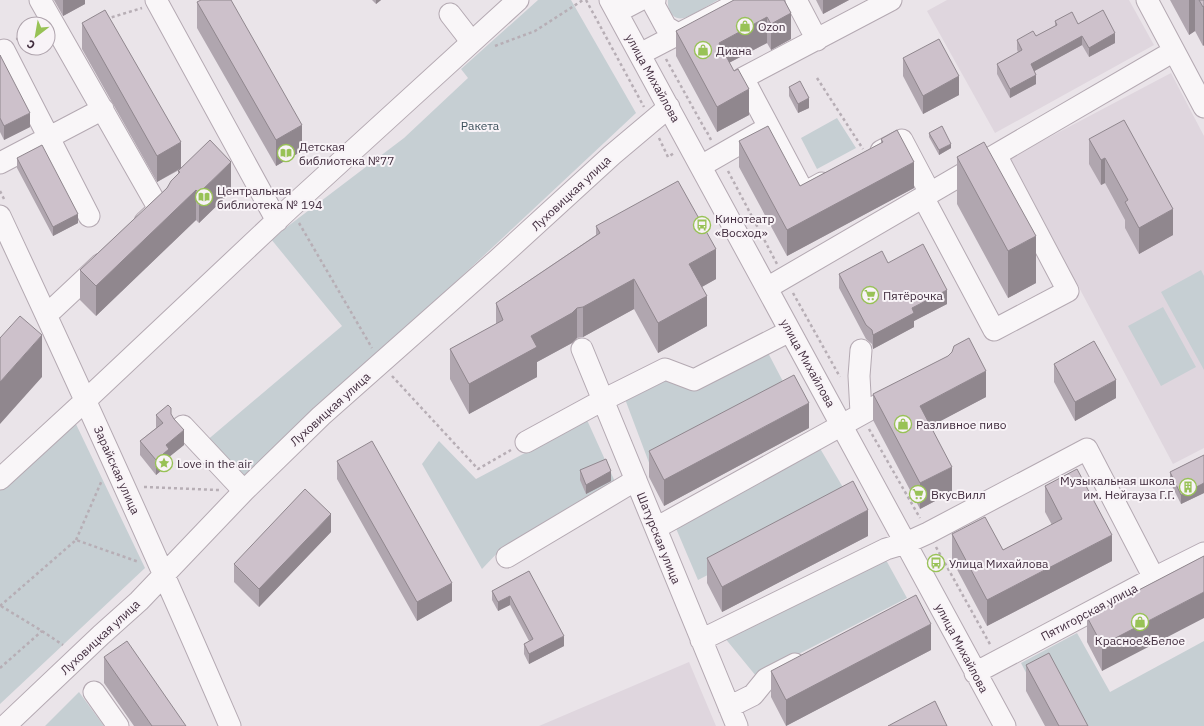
<svg xmlns="http://www.w3.org/2000/svg" width="1204" height="726" font-family="'IBM Plex Sans',sans-serif">
<rect width="100%" height="100%" fill="#eae4e9"/>
<path fill="#dfd6de" d="M947,0H1129L1154,45L995,133L927,11Z
M1171,73L1204,136V448L1173,464L1010,158Z
M689,662L716,726H539Z"/>
<path fill="#c6cfd3" d="M538,0H571L636,113L243,481L205,442L342,326L271,239L404,138L468,78L461,69Z
M668,0H718C709,5 693,15 684,18C672,21 667,9 668,0Z
M837,118L856,148L817,169L801,138Z
M1201,270L1204,276V370L1161,292Z
M1163,307L1196,367L1161,386L1128,326Z
M766,349L789,393L651,468L625,399L661,379Z
M74,420L145,568L0,704V485Z
M587,420L616,484L503,547L482,569L422,464L439,441L476,479Z
M818,445L851,501L698,580L675,526Z
M886,560L907,598L756,676L724,637Z
M1077,633L1110,692L1204,641V726H1084L1031,682L1021,663Z
M79,692L104,726H45Z"/>
<g fill="none" stroke-linecap="round" stroke-linejoin="round">
<g stroke="#b4a9b2" stroke-width="23">
<path id="minor" d="M40,0L159,209L145,222
M156,0L277,221
M610,0L1005,726
M655,0L654,5L666,27L678,34
M796,0L817,40
M1147,0L1204,107
M617,12L640,0
M450,14L464,32L471,42
M4,50L89,216
M640,54L744,0
M769,127L804,193L822,183
M881,151L902,140L930,193
M0,163L103,109
M701,166L769,127L743,78L891,0
M923,197L994,330L1068,291L996,155
M0,216C79,385 156,554 230,726
M767,288L1174,51
M46,314L53,309L101,264
M582,349L737,726
M861,413L859,376L861,350
M183,426L244,491
M526,442L603,400L665,369L694,380L790,331
M0,479L86,400L290,208L518,0
M656,528L898,394
M507,557L636,480
M701,640L886,549L906,543L928,533L1087,449L1154,578
M975,673L1154,578L1204,553
M94,692L118,726
M729,707L753,695L766,679L795,664
M5,726L101,635L139,601L244,491L321,416L496,261L612,155L669,107"/>
</g>
<path stroke="#b7aeb5" stroke-width="2.5" stroke-dasharray="3 3" stroke-linecap="butt" d="M586,0L644,107
M106,19L142,8
M16,39L24,38
M495,46L535,31L583,0
M666,59L707,133
M817,78L863,149
M707,132L711,140
M659,138L668,157L674,153
M728,171L777,264
M0,191L4,199
M299,223L372,348
M793,293L840,377
M392,376L478,469L511,450
M869,429L920,518
M144,487L219,490
M76,540L102,480
M936,547L991,646
M0,606L76,540L139,562
M1,606L42,631L63,645
M0,668L42,631"/>
<use href="#minor" stroke="#f9f6f8" stroke-width="21"/>
</g>
<path fill="#b0a6af" d="M54,0H85V4L63,16Z
M372,0H381L376,4Z
M784,0L791,39L771,50L767,43L729,63L749,115L717,132L676,56V31Z
M816,0H849L823,14Z
M1170,0H1204V45L1203,46L1195,31L1189,35Z
M197,2L302,151L276,166L197,28Z
M1055,21L1078,24L1115,43L1089,57L1082,45L1034,71L1036,84L1010,98L997,74V64L1018,53L1017,49V40L1036,36L1055,26Z
M82,23L181,168L231,192L199,223L196,220L96,316L80,300V270L167,188L178,174V171L181,169L157,182L82,49Z
M0,55L30,127L4,140L0,132Z
M903,58L959,95L923,114L903,76Z
M789,87L809,108L798,113L789,96Z
M929,133L951,148L939,155L929,137Z
M881,139L914,188L787,256L739,167V141L800,186L881,143Z
M1089,139L1173,235L1139,254L1125,228V220L1105,183L1101,185L1089,164Z
M957,157L1036,283L1008,298L957,204Z
M17,158L78,223L53,236L17,168Z
M596,226L716,279L702,287L707,326L658,353L634,309L583,337L577,338L572,343L537,362V377L469,414L450,379V349L496,324V303L596,235Z
M888,263L947,304L914,321V327L873,349L872,344L866,339L839,288V274Z
M1054,364L1116,398L1075,421L1054,382Z
M873,394L986,397L930,426L952,492L920,509L873,420Z
M156,415L184,445L169,457V464L156,475L140,455V441L156,428Z
M809,428L664,506L649,477V451Z
M1204,455V493L1181,504L1170,482V472Z
M337,461L452,601L417,621L337,479Z
M580,470L611,481L586,494L580,480Z
M1045,486L1112,561L987,626L952,560V534L1003,550L1052,525L1045,512Z
M331,532L259,607L234,582V564Z
M868,536L722,612L707,583V558Z
M1204,556L1102,671L1087,642V617Z
M529,571L564,646L529,664L524,654V644L529,641L510,605L498,611L492,600V591Z
M931,650L786,726L771,697V671Z
M104,657L186,726H134L104,683Z
M1026,665L1088,726H1045L1026,691Z"/>
<path fill="#90878e" d="M63,0H85V4L63,16Z
M376,0H381L376,4Z
M823,0H849L823,14Z
M1189,0H1195V31L1189,35Z
M1204,6V45L1203,46V7Z
M791,13V39L771,50V24Z
M767,17V43L719,68V43Z
M1115,33V43L1089,57V48Z
M1082,36V45L1031,73V64Z
M1036,75V84L1010,98V89Z
M959,76V95L923,114V96Z
M749,89V115L717,132V107Z
M809,98V108L798,113V104Z
M30,113V127L4,140V126Z
M302,125V151L276,166V140Z
M181,142V168L157,182V156Z
M951,144V148L939,155V150Z
M1105,158V183L1101,185V160Z
M231,162V192L199,223V193Z
M914,162V188L787,256V230Z
M196,190V220L96,316V286Z
M1173,209V235L1139,254V228Z
M78,214V223L53,236V227Z
M1036,236V283L1008,298V251Z
M716,249V279L689,294V264Z
M634,279V309L583,337V307Z
M947,290V304L914,321V327L873,349V335L912,308Z
M707,296V326L658,353V323Z
M577,308V338L572,343L537,362V377L469,414V384L531,336Z
M42,335V377L0,424V382Z
M986,371V397L920,432V406Z
M1116,380V398L1075,421V402Z
M809,403V428L664,506V480Z
M184,430V445L169,457V464L156,475V460L166,445Z
M952,467V492L920,509V483Z
M611,471V481L586,494V485Z
M1204,483V493L1181,504V495Z
M868,510V536L722,612V587Z
M331,514V532L259,607V589Z
M1112,535V561L987,626V600Z
M452,583V601L417,621V602Z
M1204,592V618L1102,671V645Z
M510,596V605L498,611V602Z
M931,624V650L786,726V700Z
M564,636V646L529,664V654Z"/>
<path fill="#cdc1cb" stroke="#90878e" d="M201,0H231L302,125L276,140L197,2Z
M734,0H784L791,13L771,24L767,17L719,43L734,71L738,69L749,89L717,107L676,31Z
M1199,0H1204V6L1203,7Z
M105,10L181,142L157,156L82,23Z
M1103,10L1115,33L1089,48L1082,36L1031,64L1036,75L1010,89L997,64L1022,50L1017,40L1033,31L1036,36L1057,25L1055,21L1072,12L1078,24Z
M939,39L959,76L923,96L903,58Z
M0,55L30,113L4,126L0,118Z
M800,81L809,98L798,104L789,87Z
M1124,120L1173,209L1139,228L1125,202L1128,200L1105,158L1101,160L1089,139Z
M768,126L800,186L883,142L881,139L897,130L914,162L787,230L739,141Z
M942,126L951,144L939,150L929,133Z
M210,140L231,162L199,193L196,190L96,286L80,270L167,188L171,181L180,172L178,171Z
M984,142L1036,236L1008,251L957,157Z
M42,145L78,214L53,227L17,158Z
M678,181L716,249L689,264L707,296L658,323L634,279L583,307L577,308L572,313L531,336L537,347L469,384L450,349L503,320L496,303L600,233L596,226Z
M923,244L947,290L912,308L914,313L873,335L872,330L866,325L839,274L882,251L888,263Z
M20,316L42,335L0,382V338Z
M969,338L986,371L920,406L952,467L920,483L873,394L948,356L952,352L954,346Z
M1094,341L1116,380L1075,402L1054,364Z
M794,375L809,403L664,480L649,451Z
M168,405L171,408V414L174,419L184,430L166,445L169,449L156,460L140,441L163,423L156,415Z
M372,441L452,583L417,602L337,461Z
M1204,455V483L1181,495L1170,472Z
M606,459L611,471L586,485L580,470Z
M1077,469L1112,535L987,600L952,534L985,517L1003,550L1062,519L1045,486Z
M853,481L868,510L722,587L707,558Z
M305,489L331,514L259,589L234,564Z
M1204,556V592L1102,645L1087,617Z
M529,571L564,636L529,654L524,644L533,639L510,596L498,602L492,591Z
M916,595L931,624L786,700L771,671Z
M127,641L186,726H152L104,657Z
M1049,653L1088,726H1059L1026,665Z
M935,701L947,726H888Z"/>
<defs>
<g id="shop-ring" transform="scale(0.9)"><circle r="9.5" fill="#f8f3f7" stroke="#98c256" stroke-width="1.5"/><path d="M-5-2.5h2.3a2.7 3.5 0 0 1 5.4 0H5L5.5 6h-11ZM-1.5-2.5h3a1.5 2.3 0 0 0-3 0Z" fill="#98c256"/></g>
<g id="library-ring" transform="scale(0.9)"><circle r="9.5" fill="#f8f3f7" stroke="#98c256" stroke-width="1.5"/><path d="M-6-4Q-3-5.5-.7-3.5V5Q-3 3-6 4ZM6-4Q3-5.5 .7-3.5V5Q3 3 6 4Z" fill="#98c256"/></g>
<g id="bus-ring" transform="scale(0.9)"><circle r="9.5" fill="#f8f3f7" stroke="#98c256" stroke-width="1.5"/><path d="M-5-6H5V4H4V6H2V4H-2V6H-4V4H-5ZM-3.5-4V0h7V-4ZM-3.5 1.2v1.5H-2V1.2ZM2 1.2v1.5H3.5V1.2Z" fill="#98c256"/></g>
<g id="supermarket-ring" transform="scale(0.9)"><circle r="9.5" fill="#f8f3f7" stroke="#98c256" stroke-width="1.5"/><path d="M-6-5.5h2.5l.6 2H6L4.5 2H-2.5L-4.4-4H-6ZM-1.5 3.2a1.3 1.3 0 1 0 .1 0ZM3 3.2a1.3 1.3 0 1 0 .1 0Z" fill="#98c256"/></g>
<g id="sight-ring" transform="scale(0.9)"><circle r="9.5" fill="#f8f3f7" stroke="#98c256" stroke-width="1.5"/><path d="M0-6L1.8-2.2L6-1.7L2.9 1.2L3.7 5.4L0 3.3L-3.7 5.4L-2.9 1.2L-6-1.7L-1.8-2.2Z" fill="#98c256"/></g>
<g id="building-ring" transform="scale(0.9)"><circle r="9.5" fill="#f8f3f7" stroke="#98c256" stroke-width="1.5"/><path d="M-4-6H4V6H1V3H-1V6H-4ZM-2.5-4.3h1.7v1.8h-1.7ZM.8-4.3h1.7v1.8H.8ZM-2.5-1h1.7V.8h-1.7ZM.8-1h1.7V.8H.8Z" fill="#98c256"/></g>
</defs>
<g fill-rule="evenodd">
<use href="#shop-ring" x="745" y="26"/>
<use href="#shop-ring" x="703" y="50"/>
<use href="#library-ring" x="286" y="153"/>
<use href="#library-ring" x="204" y="197"/>
<use href="#bus-ring" x="702" y="225"/>
<use href="#supermarket-ring" x="870" y="295"/>
<use href="#shop-ring" x="903" y="424"/>
<use href="#sight-ring" x="164" y="463"/>
<use href="#building-ring" x="1188" y="487"/>
<use href="#supermarket-ring" x="918" y="494"/>
<use href="#bus-ring" x="936" y="563"/>
<use href="#shop-ring" x="1140" y="622"/>
</g>
<g text-anchor="middle" dominant-baseline="central" stroke-width="4" stroke-linejoin="round" paint-order="stroke">
<g font-size="12" fill="#412d3e" stroke="#f8f3f7" text-anchor="start">
<text x="758" y="26">Ozon</text>
<text x="716" y="50">Диана</text>
<text x="299" y="146">Детская<tspan x="299" dy="14">библиотека №77</tspan></text>
<text x="217" y="190">Центральная<tspan x="217" dy="14">библиотека № 194</tspan></text>
<text x="715" y="218">Кинотеатр<tspan x="715" dy="14">«Восход»</tspan></text>
<text x="883" y="295">Пятёрочка</text>
<text x="916" y="424">Разливное пиво</text>
<text x="177" y="463">Love in the air</text>
<text x="1175" y="480" text-anchor="end">Музыкальная школа<tspan x="1175" dy="14">им. Нейгауза Г.Г.</tspan></text>
<text x="931" y="494">ВкусВилл</text>
<text x="949" y="563">Улица Михайлова</text>
<text x="1140" y="640" text-anchor="middle">Красное&amp;Белое</text>
</g>
<g font-size="12" fill="#412d3e" stroke="#f8f3f7">
<text transform="translate(653 78) rotate(61)">улица Михайлова</text>
<text transform="translate(571 193) rotate(-43)">Луховицкая улица</text>
<text transform="translate(808 363) rotate(61)">улица Михайлова</text>
<text transform="translate(330 409) rotate(-42)">Луховицкая улица</text>
<text transform="translate(117 470) rotate(66)">Зарайская улица</text>
<text transform="translate(659 538) rotate(68)">Шатурская улица</text>
<text transform="translate(1089 612) rotate(-28)">Пятигорская улица</text>
<text transform="translate(100 637) rotate(-43)">Луховицкая улица</text>
<text transform="translate(962 648) rotate(62)">улица Михайлова</text>
</g>
<g font-size="12" fill="#3c505b" stroke="#f8f3f7">
<text x="480" y="125">Ракета</text>
</g>
</g>
<g transform="translate(36 36) rotate(211)"><circle r="19" fill="#f8f3f7" stroke="#afa4ad"/>
<path d="M0-3L7 15L0 10L-7 15Z" fill="#98c256"/>
<text y="-6" font-size="11" font-weight="bold" text-anchor="middle" fill="#412d3e">С</text>
</g>
</svg>
